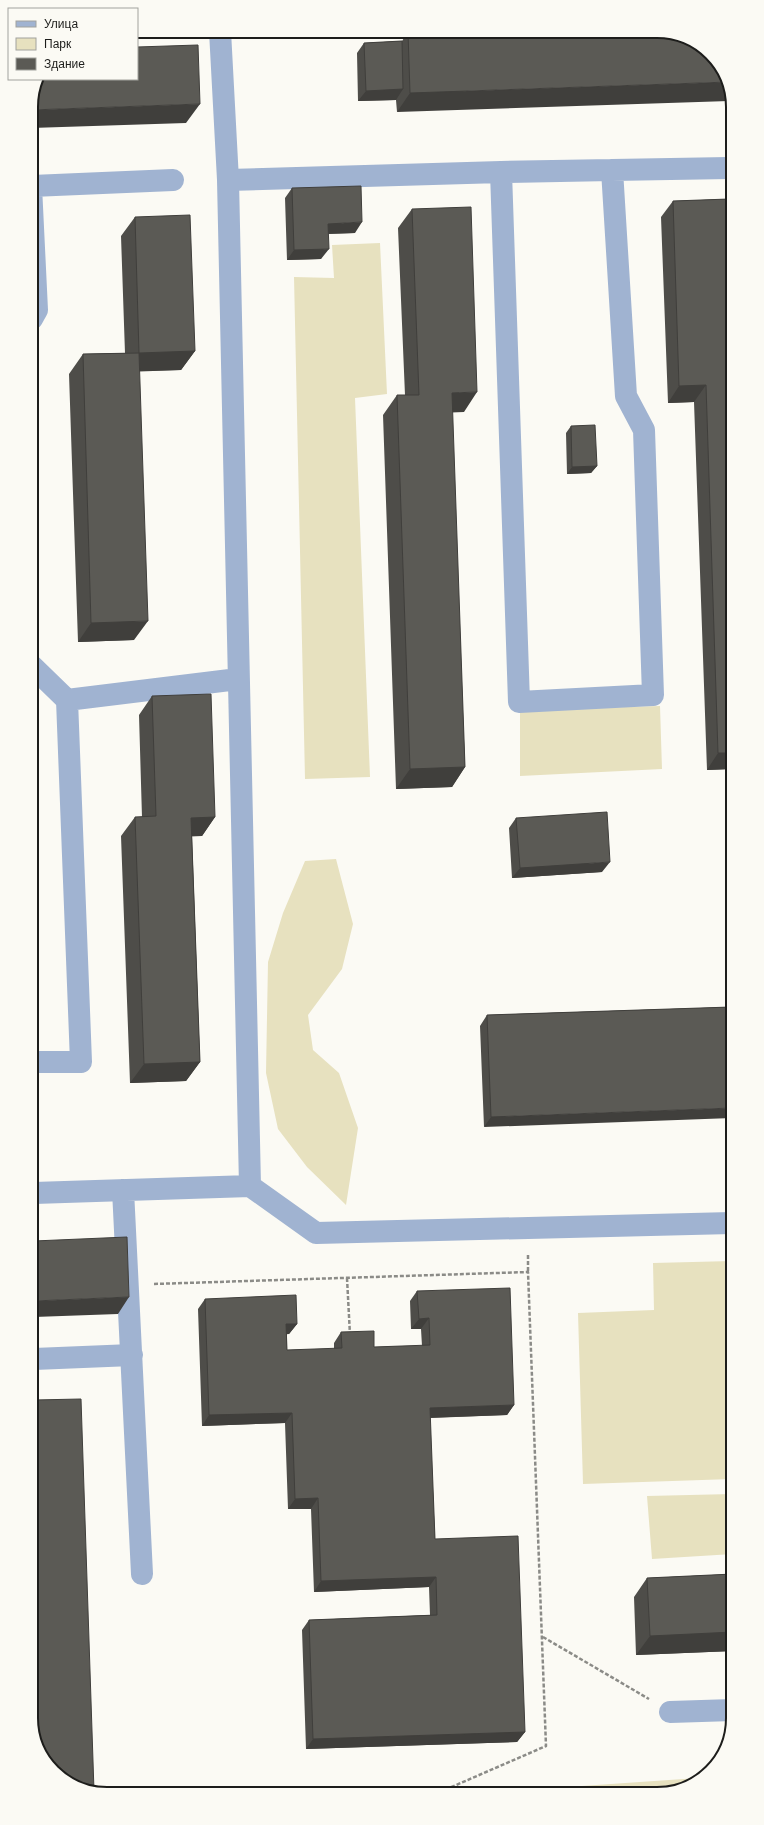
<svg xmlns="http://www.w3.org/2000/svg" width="764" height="1825" font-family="'DM Sans',sans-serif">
<rect width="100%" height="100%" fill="#fbfaf4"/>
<path fill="#e7e1bf" d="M380,243L387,394L355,398L370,777L305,779L294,277L334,278L332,245Z
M660,706L662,769L520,776V710Z
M336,859L353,924L342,969L308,1015L313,1050L339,1073L358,1128L346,1205L307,1167L278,1129L266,1073L268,962L283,913L305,861Z
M732,1261V1479L583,1484L578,1313L654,1310L653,1263Z
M732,1494L733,1554L652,1559L647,1496Z
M698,1778L681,1790L509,1791Z"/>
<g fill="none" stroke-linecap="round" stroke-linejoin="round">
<path stroke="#8b8b87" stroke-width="2.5" stroke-dasharray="4 2" stroke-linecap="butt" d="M528,1255V1272
M347,1278L350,1335
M154,1284L528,1272L546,1746L440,1792
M543,1637L649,1699"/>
<path stroke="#a0b3d1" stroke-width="22" d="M220,31L228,180L250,1186
M501,172L612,170
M228,180L501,172L519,702L653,695L644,430L626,396L612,170L729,168
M31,186L37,310L32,319
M32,186L173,180
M32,666L67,700L81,1062H33
M67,700L238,679
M123,1190L142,1574
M34,1193L250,1186L316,1233L732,1223
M34,1359L132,1355
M670,1712L733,1710"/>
</g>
<path fill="#4e4d49" d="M662,31L397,112L396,100L358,101L357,53L364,43L402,41L408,32Z
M292,188L355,233L328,234L321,259L287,260L285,198Z
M729,199L731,769L707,770L694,402L668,403L661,217L673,201Z
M412,209L464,412H452L465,767L452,787L396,789L383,415L397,395H405L398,228Z
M135,217L195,351L181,370L139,371L134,640L78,642L69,374L83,354L125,353L121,236Z
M571,426L597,466L591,473L567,474L566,433Z
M152,696L215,817L202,836H192L200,1062L186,1081L130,1083L121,836L135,817H142L139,715Z
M516,818L602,872L512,878L509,828Z
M731,1007L484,1127L480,1026L487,1015Z
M417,1291L514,1405L507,1415L430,1418L435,1539L525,1732L517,1742L306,1749L302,1630L309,1620L430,1615L429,1587L314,1592L311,1509H288L285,1423L202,1426L198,1309L205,1299L297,1324L289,1334H287V1350L334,1349V1343L341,1332L374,1347L422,1346L421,1329H411L410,1301Z
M733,1574V1651L636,1655L634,1597L647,1578Z"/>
<path fill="#403f3c" d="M729,82V101L397,112L410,93Z
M403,89L396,100L358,101L366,91Z
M200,104L186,123L31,128V110Z
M362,222L355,233L321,234L328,224Z
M329,249L321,259L287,260L294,250Z
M195,351L181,370L125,372L139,353Z
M706,385L694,402L668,403L679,386Z
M477,392L464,412L438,413L452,393Z
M597,466L591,473L567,474L572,467Z
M148,621L134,640L78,642L91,623Z
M718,753H731V769L707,770Z
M465,767L452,787L396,789L410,769Z
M215,817L202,836L178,837L191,818Z
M610,862L602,872L512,878L520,868Z
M200,1062L186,1081L130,1083L144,1064Z
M732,1108V1118L484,1127L491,1117Z
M129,1297L118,1314L34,1317V1301Z
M429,1318L421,1329H411L419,1319Z
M286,1324H297L289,1334L279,1335Z
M514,1405L507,1415L422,1418L430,1408Z
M292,1413L285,1423L202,1426L209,1415Z
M318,1498L311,1509H288L295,1499Z
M436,1577L429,1587L314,1592L321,1581Z
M733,1632V1651L636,1655L650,1636Z
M525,1732L517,1742L306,1749L313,1739Z"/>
<path fill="#5b5a55" stroke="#403f3c" d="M449,31H662L704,47L729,82L410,93L408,32Z
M402,41L403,89L366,91L364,43Z
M198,45L200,104L31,110V102L42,79H137V47Z
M361,186L362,222L328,224L329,249L294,250L292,188Z
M729,199L731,753H718L706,385L679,386L673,201Z
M471,207L477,392L452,393L465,767L410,769L397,395H419L412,209Z
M190,215L195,351L139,353L135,217Z
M139,353L148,621L91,623L83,354Z
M595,425L597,466L572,467L571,426Z
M211,694L215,817L191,818L200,1062L144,1064L135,817L156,816L152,696Z
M607,812L610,862L520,868L516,818Z
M731,1007L732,1108L491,1117L487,1015Z
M127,1237L129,1297L34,1301V1241Z
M510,1288L514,1405L430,1408L435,1539L518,1536L525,1732L313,1739L309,1620L437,1615L436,1577L321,1581L318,1498L295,1499L292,1413L209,1415L205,1299L296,1295L297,1324H286L287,1350L342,1348L341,1332L374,1331V1347L430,1345L429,1318L419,1319L417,1291Z
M81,1399L94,1791L60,1778L35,1742L34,1400Z
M733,1574V1632L650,1636L647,1578Z"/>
<path d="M0 0H764V1825H0ZM107 38H657A69 69 0 0 1 726 107V1718A69 69 0 0 1 657 1787H107A69 69 0 0 1 38 1718V107A69 69 0 0 1 107 38Z" fill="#fbfaf4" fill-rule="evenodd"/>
<path fill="none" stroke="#1d1d1b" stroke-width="2" d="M107 38H657A69 69 0 0 1 726 107V1718A69 69 0 0 1 657 1787H107A69 69 0 0 1 38 1718V107A69 69 0 0 1 107 38Z"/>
<rect x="8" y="8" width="130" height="72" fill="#fbfaf4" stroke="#a2a29d"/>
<rect x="16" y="21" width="20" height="6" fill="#a0b3d1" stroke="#a2a29d"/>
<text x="44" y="28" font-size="12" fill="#1d1d1b">Улица</text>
<rect x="16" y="38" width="20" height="12" fill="#e7e1bf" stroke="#a2a29d"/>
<text x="44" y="48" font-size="12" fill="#1d1d1b">Парк</text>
<rect x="16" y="58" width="20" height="12" fill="#5b5a55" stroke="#a2a29d"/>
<text x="44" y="68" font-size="12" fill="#1d1d1b">Здание</text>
</svg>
